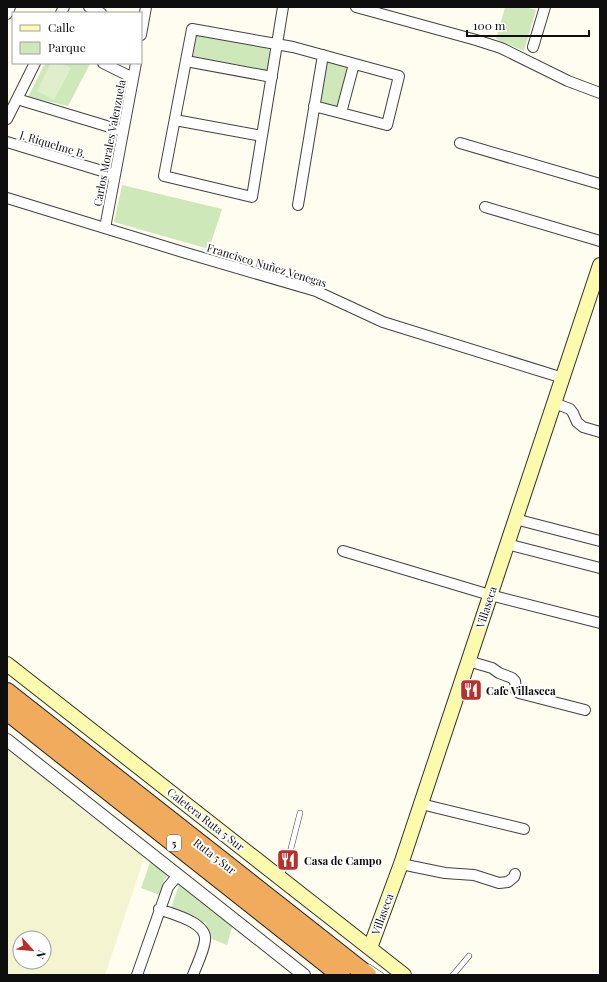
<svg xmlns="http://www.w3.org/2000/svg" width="607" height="982" font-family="'Playfair Display',serif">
<rect width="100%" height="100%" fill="#fffdef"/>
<path fill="#f4f4d0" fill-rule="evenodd" d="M7,747L146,852L105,975H7ZM20,938H44V962H20Z"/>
<path fill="#cee8b9" d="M505,7H525L536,10L524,51L496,39Z
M195,32L270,45L267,73L191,59Z
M328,61L346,66L348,71L339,107L337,108L320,104L318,101L325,64Z
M45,63H87L90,64L68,106L28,97Z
M122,185L222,209L209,249L114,222Z
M152,857L171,873L164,880L160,895L141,888Z
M181,880L233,924L227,945L212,939L206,923L171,908Z"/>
<path fill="#e0efcb" d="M51,63H61L71,68L54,100L37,91Z"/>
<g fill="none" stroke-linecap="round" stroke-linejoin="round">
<g stroke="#414141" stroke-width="6">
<path id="service" d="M280,876L287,864L300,813
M369,967L381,975
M453,975L469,956"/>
</g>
<g stroke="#414141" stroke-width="12">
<path id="minor" d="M89,7L101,13
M283,7L252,197L164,176L192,29L293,47L399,76L387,125L314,106
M356,7L476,40L501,48L568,81L600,93
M61,13L64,7
M7,14L10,7
M141,35L146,7
M533,47L545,7
M186,61L272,77
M103,63L133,78
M17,99L123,131
M341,113L354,64
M7,119L35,63
M175,120L262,136
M7,142L115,175
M460,143L600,184
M7,198L186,253L316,291L383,322L563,378
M298,205L323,55
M485,207L600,241
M105,228L136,63
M554,403L570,409L573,413L577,422L583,427L600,432
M515,519L600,541
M507,544L600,568
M343,551L490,595L600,623
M468,661L492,668L499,673L512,678L515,681L516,690L519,693L585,710
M421,804L524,829
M401,864L445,873L474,875L499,883L508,882L514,877L515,874
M159,909C172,914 207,922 205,940C204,951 197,964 193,975
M137,975L168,887L178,875"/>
</g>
<g stroke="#414141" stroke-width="14">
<path id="tertiary" d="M7,740L304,975"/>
</g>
<g stroke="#303030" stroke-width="16">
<path id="secondary" d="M7,664L404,975
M370,948L401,864L600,265"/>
</g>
<g stroke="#1f1f1f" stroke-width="20">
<path id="motorway" d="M7,692L367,975
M7,711L341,975"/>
</g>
<use href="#service" stroke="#fff" stroke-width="5"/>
<use href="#minor" stroke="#fff" stroke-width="10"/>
<use href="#tertiary" stroke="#fff" stroke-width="12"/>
<use href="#secondary" stroke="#fcfaac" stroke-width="14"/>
<use href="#motorway" stroke="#f0ac5c" stroke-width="18"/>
</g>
<defs>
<g id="restaurant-square" transform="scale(1.15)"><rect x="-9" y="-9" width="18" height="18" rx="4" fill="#ba2f29" stroke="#fff"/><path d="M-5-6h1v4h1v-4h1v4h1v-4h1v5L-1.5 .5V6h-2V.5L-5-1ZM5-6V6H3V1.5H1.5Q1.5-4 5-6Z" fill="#fff"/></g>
</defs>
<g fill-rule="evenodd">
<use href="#restaurant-square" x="471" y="690"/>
<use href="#restaurant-square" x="288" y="860"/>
</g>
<g text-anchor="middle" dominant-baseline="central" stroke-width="4" stroke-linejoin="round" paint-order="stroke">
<rect fill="#fff" stroke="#565656" stroke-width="1" x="167" y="835" width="14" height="16" rx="3"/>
<g font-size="10" font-weight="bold" fill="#0e0e0e">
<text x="174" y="843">5</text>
</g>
<g font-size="11" fill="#0e0e0e" stroke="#fff">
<text transform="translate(109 143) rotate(-79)">Carlos Morales Valenzuela</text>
<text transform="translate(53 144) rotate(17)">J. Riquelme B.</text>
<text transform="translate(267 265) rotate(17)">Francisco Nuñez Venegas</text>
<text transform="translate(486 607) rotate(-72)">Villaseca</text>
<text transform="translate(206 819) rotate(38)">Caletera Ruta 5 Sur</text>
<text transform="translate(215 856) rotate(38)">Ruta 5 Sur</text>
<text transform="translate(382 914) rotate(-70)">Villaseca</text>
</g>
<g font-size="11" font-weight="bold" fill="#0e0e0e" stroke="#fff" text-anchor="start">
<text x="486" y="690">Cafe Villaseca</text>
<text x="304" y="860">Casa de Campo</text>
</g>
</g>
<rect width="607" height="982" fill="none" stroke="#0e0e0e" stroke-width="16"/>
<rect x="12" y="12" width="130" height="52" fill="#ffffff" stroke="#9f9f9f"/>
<rect x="20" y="25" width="20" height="6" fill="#fcfaac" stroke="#9f9f9f"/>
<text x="48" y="32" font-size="12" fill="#0e0e0e">Calle</text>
<rect x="20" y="42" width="20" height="12" fill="#cee8b9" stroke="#9f9f9f"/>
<text x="48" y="52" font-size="12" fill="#0e0e0e">Parque</text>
<g transform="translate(32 950) rotate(117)"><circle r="19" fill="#ffffff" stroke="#9f9f9f"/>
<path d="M0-3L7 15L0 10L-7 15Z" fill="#ba2f29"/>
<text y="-6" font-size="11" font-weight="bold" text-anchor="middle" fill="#0e0e0e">N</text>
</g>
<path d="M467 30v6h122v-6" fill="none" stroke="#0e0e0e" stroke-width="2"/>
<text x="473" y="30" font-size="12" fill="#0e0e0e" stroke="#ffffff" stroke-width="3" paint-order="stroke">100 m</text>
</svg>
